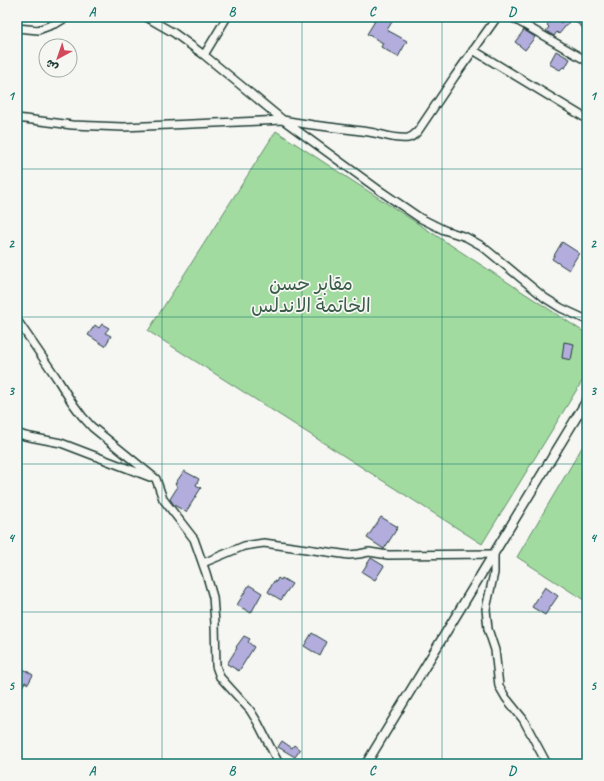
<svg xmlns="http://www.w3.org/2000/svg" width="604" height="781" font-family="Caveat,'Playpen Sans Arabic',sans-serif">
<rect width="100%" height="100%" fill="#f6f6f2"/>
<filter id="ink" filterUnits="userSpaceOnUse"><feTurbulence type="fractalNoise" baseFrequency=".025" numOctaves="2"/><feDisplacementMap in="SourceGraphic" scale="8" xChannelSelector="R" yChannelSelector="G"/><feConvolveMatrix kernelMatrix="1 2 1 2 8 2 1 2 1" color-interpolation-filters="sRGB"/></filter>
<g filter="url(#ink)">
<path fill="#a2dba0" stroke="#608c6a" d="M276,131L587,334V373L482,544L148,331Z
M587,439V602L517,557Z"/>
<path fill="#b3adde" stroke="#1f3d34" d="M369,17H395L387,30L407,41L398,57L381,47L383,43L367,34L375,21Z
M553,17L561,23L565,18L569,22L559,34L557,32L554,36L546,31L549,27L547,25Z
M569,17H587V31Z
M524,30L535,37L525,50L515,42Z
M556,51L570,59L565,68L563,67L560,70L549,64Z
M562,242L579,253L569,270L552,259Z
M102,324L109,328L105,333L111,336L105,346L88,335L95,325L99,328Z
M564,342L574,344L571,360L562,358Z
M184,471L199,479L196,485L201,488L186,512L174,505L170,499L177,488V485L175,484Z
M381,517L398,527L384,549L367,538Z
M371,558L384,566L375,580L362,572Z
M278,578L281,580L282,578L292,584L281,600L268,592L274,581L276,582Z
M249,585L262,593L251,613L237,605Z
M545,587L558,596L545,615L532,607Z
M312,633L327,642L320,656L304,646Z
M244,636L250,639L248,642L254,647L239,671L227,664L237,648L236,647Z
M17,665L33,675L28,684L25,682L22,687L17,684Z
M282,741L292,748L294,745L300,750L295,757L278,747Z"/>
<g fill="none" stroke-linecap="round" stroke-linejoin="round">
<g stroke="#1f3d34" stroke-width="10">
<path id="minor" d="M146,17L174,33L204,55L283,120L379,190L420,218L444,230L466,237L482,246L545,298L561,308L587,320
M511,17L587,61
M17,28L38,30L57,23L67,17
M473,50L587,119
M204,55L227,17
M17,118L72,125L123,127L283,120C312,126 340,128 369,132C382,134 396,140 408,138C413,137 415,134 418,131L455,76L497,17
M17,320L56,377L71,401L82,416L92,427L156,479L163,499L194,539L206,573L213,597L215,623L216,666L220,677L250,710L258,723L279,764
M17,433L25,436L61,443L150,477
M203,563L244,546L264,543L349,555L359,554L369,552L388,555L494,554V573L486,609L488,629L495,650L499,686L506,698L523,719L547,764"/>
</g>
<g stroke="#1f3d34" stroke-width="11">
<path id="tertiary" d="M366,764L587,400"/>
</g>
<use href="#minor" stroke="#f6f6f2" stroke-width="7"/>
<use href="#tertiary" stroke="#f6f6f2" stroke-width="8"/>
</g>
</g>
<path fill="none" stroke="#0f766e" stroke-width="1" stroke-opacity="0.55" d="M162,17V764M302,17V764M442,17V764M17,169H587M17,317H587M17,464H587M17,612H587"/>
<g text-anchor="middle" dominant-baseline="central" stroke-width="3.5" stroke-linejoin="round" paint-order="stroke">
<g font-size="19" fill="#395d4a" stroke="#f6f6f2">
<text x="311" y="284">مقابر حسن<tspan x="311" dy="22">الخاتمة الاندلس</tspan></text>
</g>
</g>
<rect width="604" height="781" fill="none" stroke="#f6f6f2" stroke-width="44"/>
<g transform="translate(58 58) rotate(220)"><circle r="19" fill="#f6f6f2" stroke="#a0aca6"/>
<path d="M0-3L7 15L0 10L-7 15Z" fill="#d1495b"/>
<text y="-6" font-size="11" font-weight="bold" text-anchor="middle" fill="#1f3d34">ش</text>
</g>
<rect x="22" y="22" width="560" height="737" fill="none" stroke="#0f766e" stroke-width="1.5"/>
<g font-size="13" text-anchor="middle" font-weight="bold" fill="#0f766e">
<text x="92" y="16">A</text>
<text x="232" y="16">B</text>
<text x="372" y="16">C</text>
<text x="512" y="16">D</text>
<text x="11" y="100">1</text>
<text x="593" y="100">1</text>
<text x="11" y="248">2</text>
<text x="593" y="248">2</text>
<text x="11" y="395">3</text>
<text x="593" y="395">3</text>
<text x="11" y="542">4</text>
<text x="593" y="542">4</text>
<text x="11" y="690">5</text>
<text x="593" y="690">5</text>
<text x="92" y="775">A</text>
<text x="232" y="775">B</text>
<text x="372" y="775">C</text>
<text x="512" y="775">D</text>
</g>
</svg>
